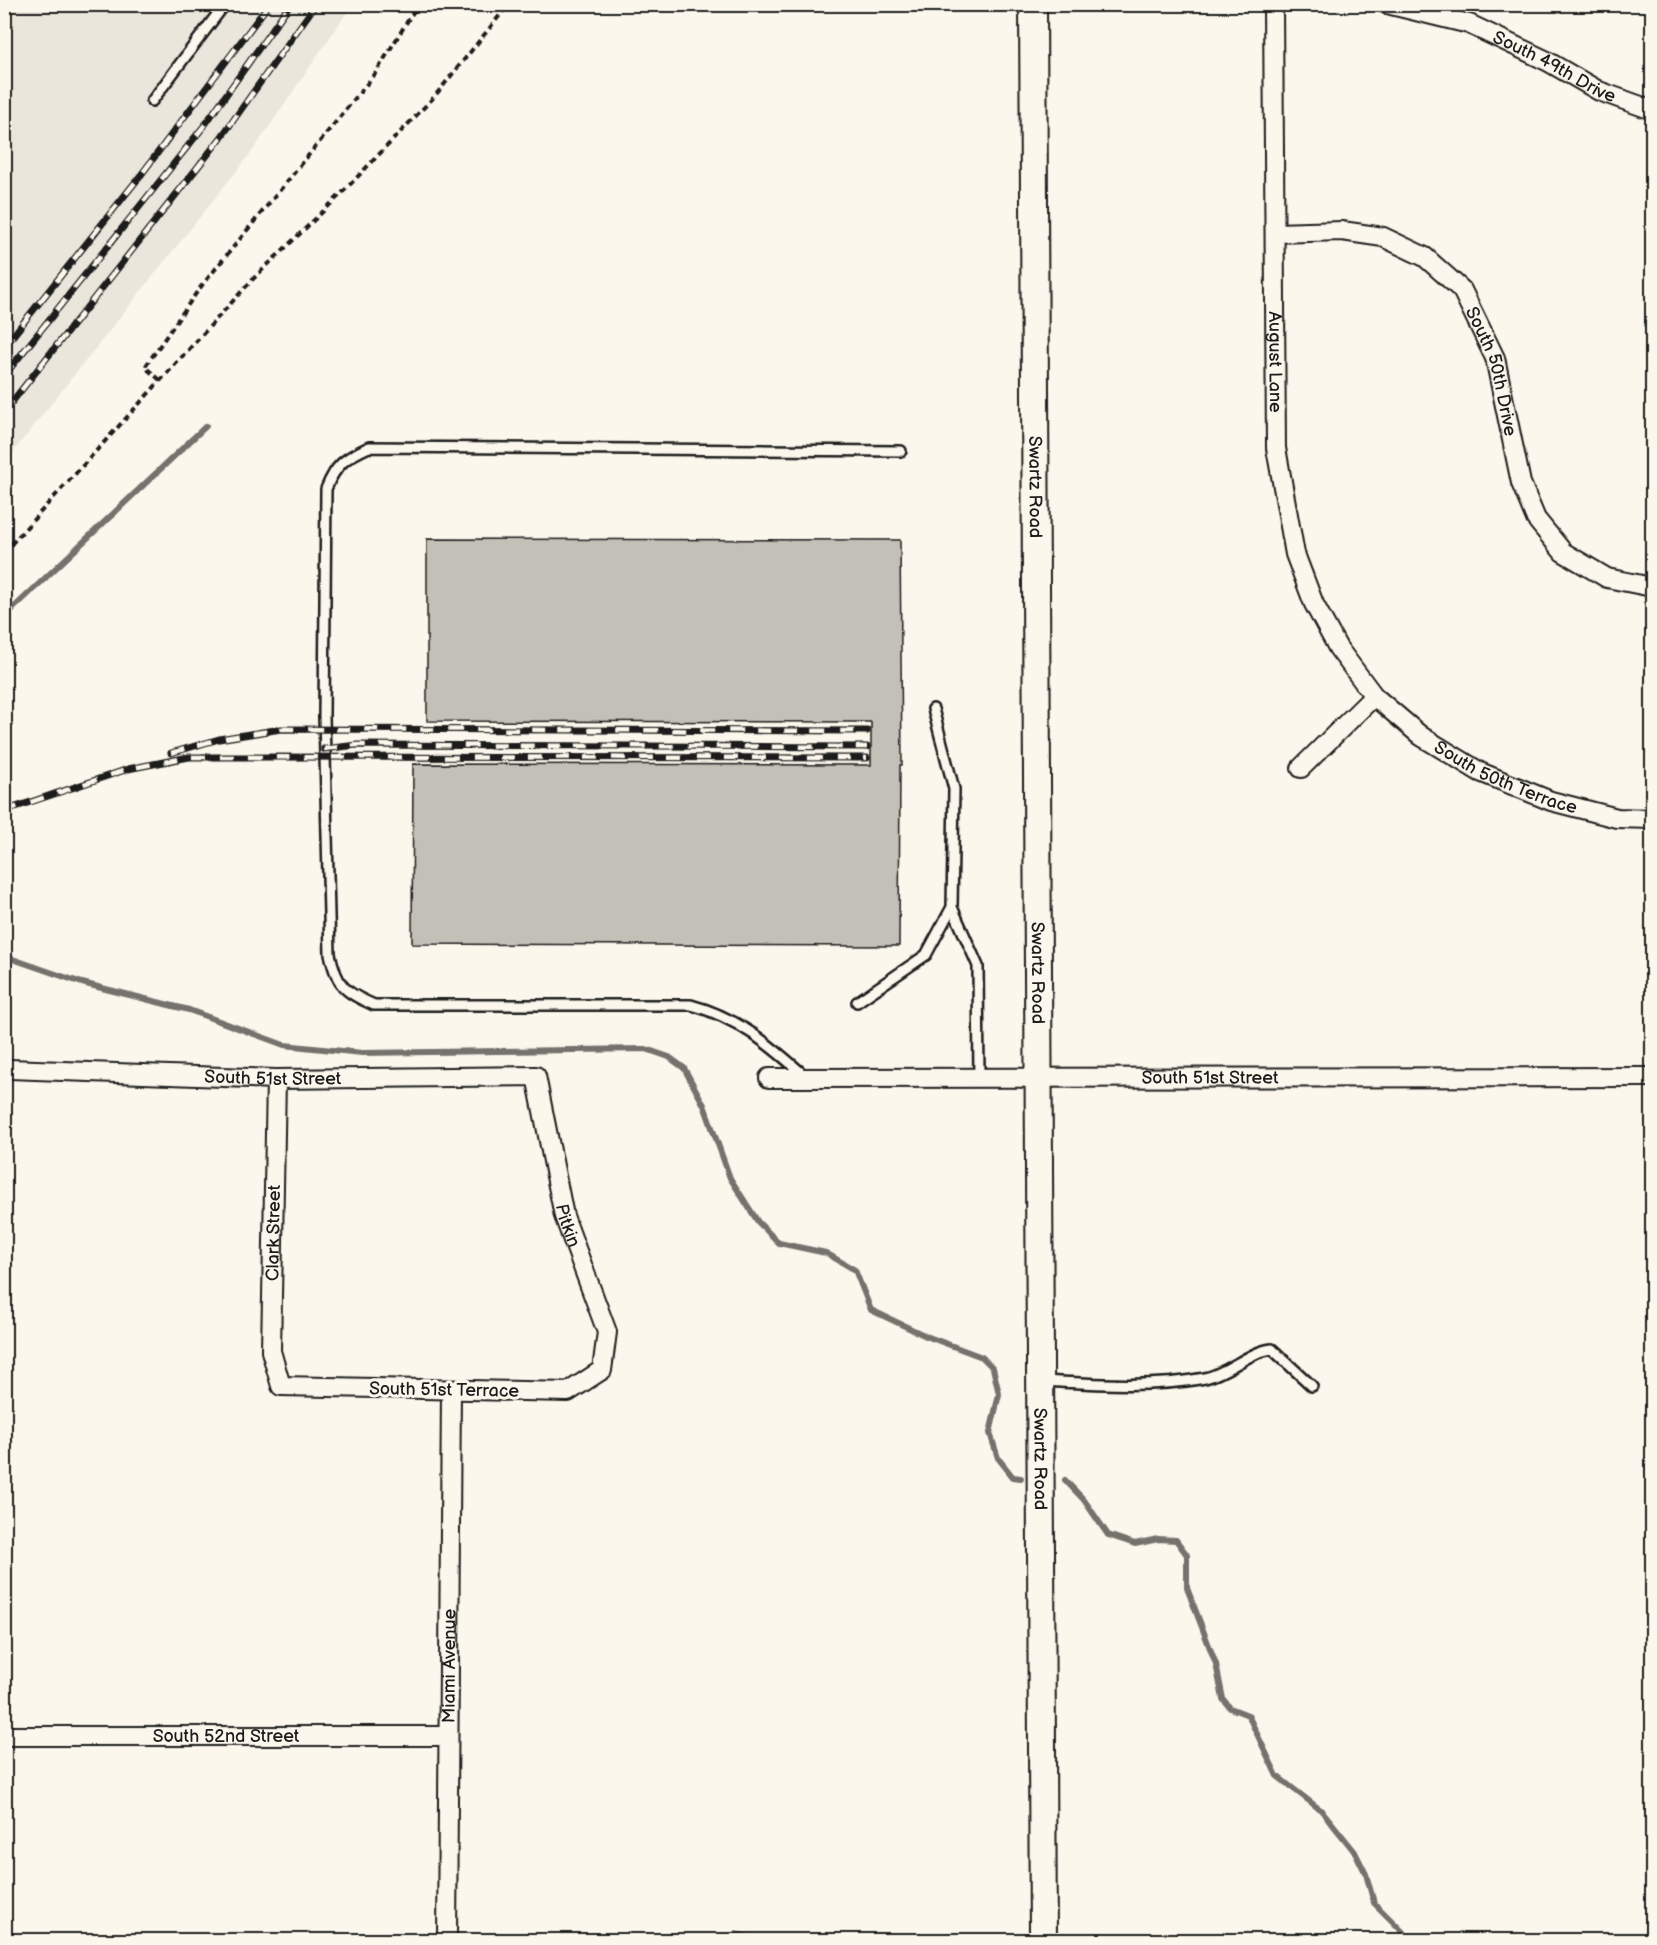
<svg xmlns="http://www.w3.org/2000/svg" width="1657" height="1945" font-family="'Balsamiq Sans',sans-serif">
<rect width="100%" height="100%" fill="#fbf7ec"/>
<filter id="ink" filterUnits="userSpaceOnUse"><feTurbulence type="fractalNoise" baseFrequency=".0167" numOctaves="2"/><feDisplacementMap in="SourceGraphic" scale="12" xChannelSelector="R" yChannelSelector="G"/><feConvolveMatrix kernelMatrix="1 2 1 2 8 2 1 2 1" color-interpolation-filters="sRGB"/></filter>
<g filter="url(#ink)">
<path fill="#eae6dc" d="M5,5H352L254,149L5,462Z"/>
<path fill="#dad7ce" stroke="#7b7a75" stroke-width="1.5" d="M735,1932L775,1940H723Z"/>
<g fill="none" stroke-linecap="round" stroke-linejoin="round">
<path stroke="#74726e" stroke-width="6" d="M4,617L206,426
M4,956L82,983L189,1010L284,1045L362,1053L646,1049L669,1057L684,1068L704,1105L730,1178L758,1222L779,1243L826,1253L855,1270L871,1310L926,1336L982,1357L993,1368L999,1394L990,1433L998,1458L1013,1477L1021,1478
M1065,1480L1084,1500L1108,1535L1135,1544L1158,1539L1176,1540L1187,1555V1588L1216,1664L1223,1699L1230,1708L1248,1715L1277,1776L1322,1811L1355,1852L1366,1874L1374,1903L1404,1933L1405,1940"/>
</g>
<path fill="#c3c0b8" stroke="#1c1c1c" stroke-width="1.5" d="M427,539L900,540L902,765H900L899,946L412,944L413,764L871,765V722L427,721Z"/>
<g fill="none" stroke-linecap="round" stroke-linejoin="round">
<g stroke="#1c1c1c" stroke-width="14">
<path id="lane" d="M152,101L225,4
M933,709L954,789L952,907L978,966L979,1079
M857,1002L926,955L952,907
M805,1076C770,1045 737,1017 691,1005H374C344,992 337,986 330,954L324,716L326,489C336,464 345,458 369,447L901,451
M1043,1381C1096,1384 1152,1388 1205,1378C1229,1373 1248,1352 1272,1349L1312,1386"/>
</g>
<g stroke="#1c1c1c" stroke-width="22">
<g id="street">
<path id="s1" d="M1273,4L1276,448L1295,554L1314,604L1338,648L1374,696L1421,736L1480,772L1551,801L1617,818L1652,819"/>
<path id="s2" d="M1387,4L1469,24L1547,61L1599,91L1652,110"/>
<path id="s3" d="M1275,233L1342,231L1383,237L1425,257L1462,290L1495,358L1521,483L1536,519L1563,552L1607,578L1652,587"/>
<path d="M1301,768L1374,696"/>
<path id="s4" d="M9,1069L276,1079L536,1076L564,1216L607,1332L602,1370L568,1392L281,1386L271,1351L276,1079"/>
<path id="s5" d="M769,1078L1652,1077"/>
<path id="s6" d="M4,1736H448"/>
<path id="s7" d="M447,1940L451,1390"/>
</g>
</g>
<g stroke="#1c1c1c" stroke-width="30">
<g id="secondary">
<path id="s8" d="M1033,4L1043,1940"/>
</g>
</g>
<path stroke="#1c1c1c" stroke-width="4" stroke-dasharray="6 4.5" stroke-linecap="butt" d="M160,380L145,367L199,289L375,74L418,4
M4,552L253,279L341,194L434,97L509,4"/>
<use href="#lane" stroke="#fbf7ec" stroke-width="9"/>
<use href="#street" stroke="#fbf7ec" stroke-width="18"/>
<use href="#secondary" stroke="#fbf7ec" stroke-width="26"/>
<g stroke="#1c1c1c" stroke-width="7">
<path id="rail" d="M4,347L141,175L269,4
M4,376L204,126L290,4
M4,412L220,139L316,4
M324,749L357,745L867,747
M171,753L219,739L281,729L867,731
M4,811L128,769L189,757L867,758"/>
</g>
<use href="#rail" stroke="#fbf7ec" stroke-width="4.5" stroke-dasharray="14" stroke-linecap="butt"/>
</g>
</g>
<g text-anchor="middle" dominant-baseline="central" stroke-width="6" stroke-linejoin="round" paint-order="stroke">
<g font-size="18" fill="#1c1c1c" stroke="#fbf7ec">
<text stroke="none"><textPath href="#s2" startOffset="180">South 49th Drive</textPath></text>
<text stroke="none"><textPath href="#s1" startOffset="358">August Lane</textPath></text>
<text stroke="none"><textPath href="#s3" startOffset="292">South 50th Drive</textPath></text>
<text stroke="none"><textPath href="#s8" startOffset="483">Swartz Road</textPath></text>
<text stroke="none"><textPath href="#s1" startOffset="872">South 50th Terrace</textPath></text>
<text stroke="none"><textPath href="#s8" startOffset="969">Swartz Road</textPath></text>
<text stroke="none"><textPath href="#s4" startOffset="264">South 51st Street</textPath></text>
<text stroke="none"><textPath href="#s5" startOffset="441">South 51st Street</textPath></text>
<text stroke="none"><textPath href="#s4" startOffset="680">Pitkin</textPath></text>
<text stroke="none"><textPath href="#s4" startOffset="1314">Clark Street</textPath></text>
<text transform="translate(444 1390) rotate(1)">South 51st Terrace</text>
<text stroke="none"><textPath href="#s8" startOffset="1455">Swartz Road</textPath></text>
<text stroke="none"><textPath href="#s7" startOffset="274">Miami Avenue</textPath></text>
<text stroke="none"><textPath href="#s6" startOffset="222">South 52nd Street</textPath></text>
</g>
</g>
<rect width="1657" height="1945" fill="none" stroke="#fbf7ec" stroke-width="24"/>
<rect x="12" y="12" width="1633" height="1921" fill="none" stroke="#1c1c1c" stroke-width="2" filter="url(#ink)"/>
</svg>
